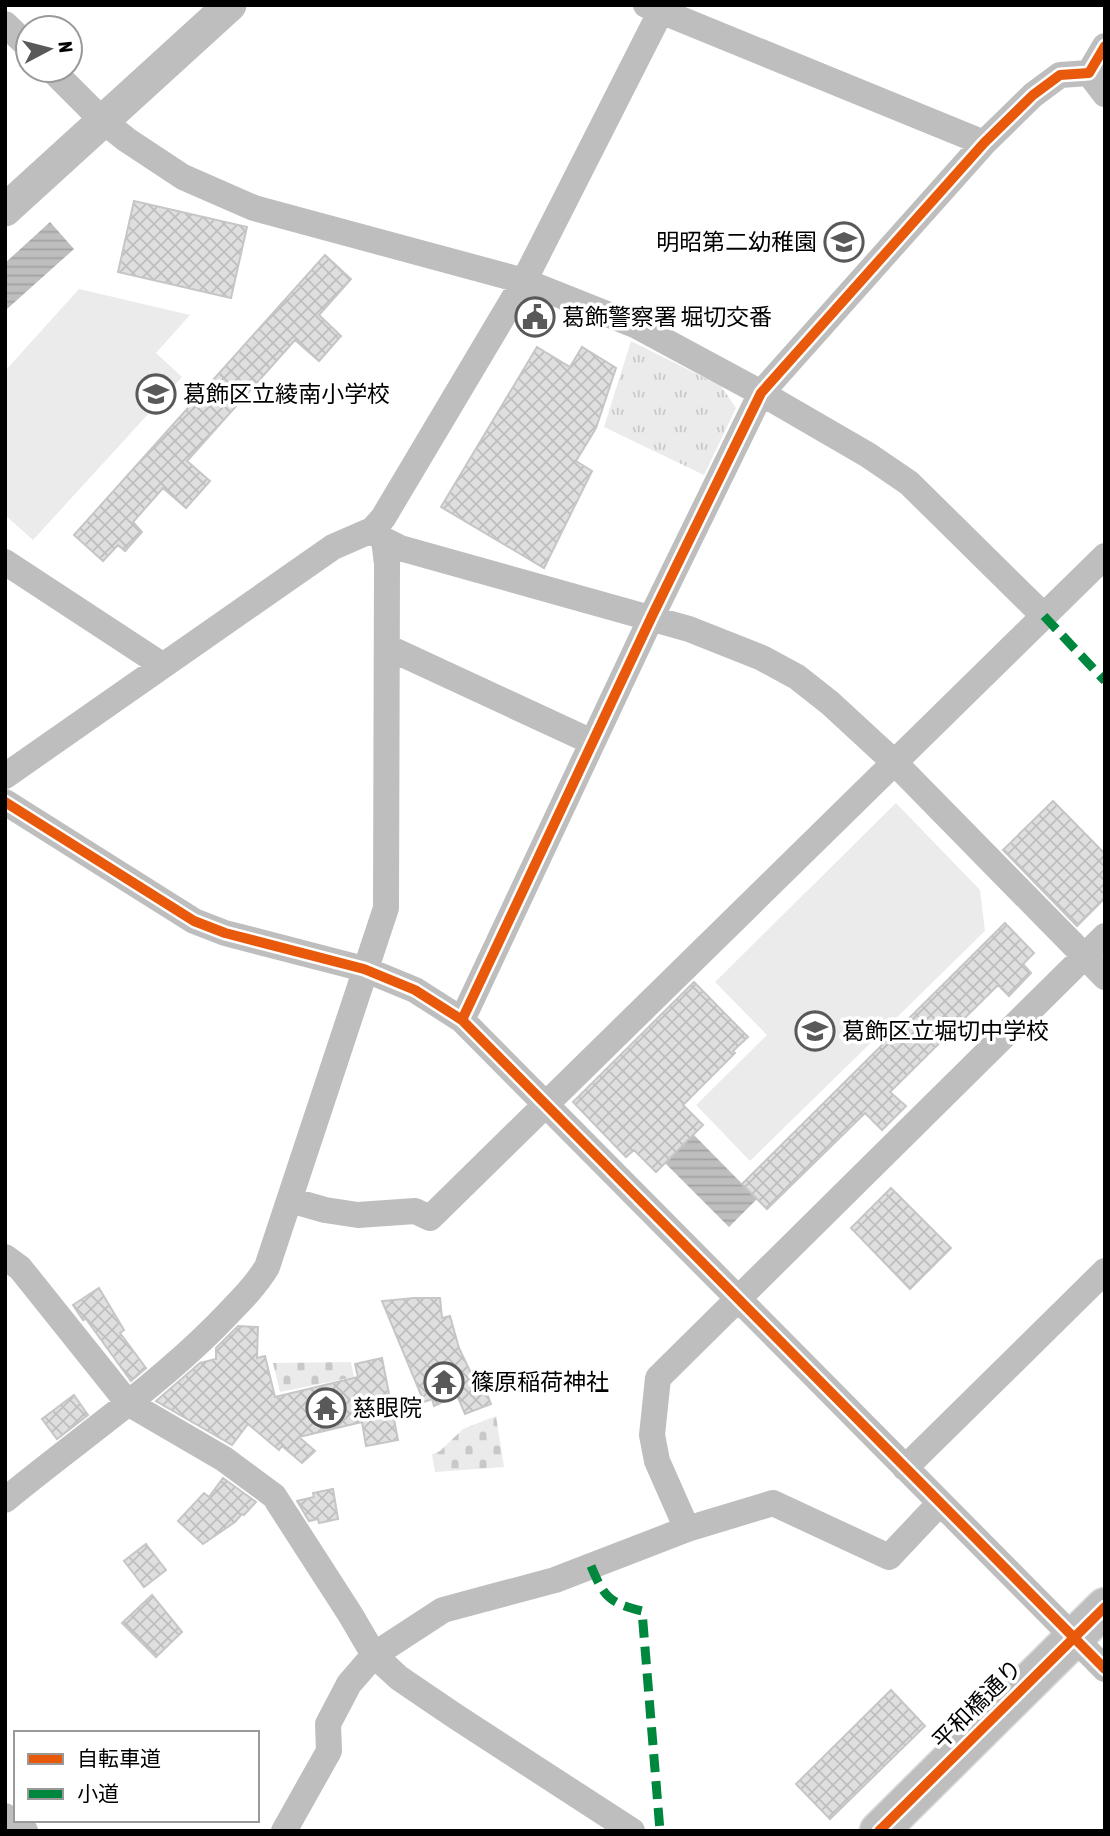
<svg xmlns="http://www.w3.org/2000/svg" width="1110" height="1836" font-family="'Asap Condensed','Noto Sans JP',sans-serif">
<defs>
<pattern id="cemetery-stones" width="16" height="16" patternUnits="userSpaceOnUse" patternTransform="scale(1.75)"><rect width="16" height="16" fill="#ebebeb"/><path d="M2 7V4a2 2 0 0 1 4 0v3zM10 15v-3a2 2 0 0 1 4 0v3z" fill="#c8c8c8"/></pattern>
<pattern id="park-tufts" width="24" height="20" patternUnits="userSpaceOnUse" patternTransform="scale(1.75)"><rect width="24" height="20" fill="#ebebeb"/><path d="M3 7l-1-3M5 7V3M7 7l1-3M15 17l-1-3M17 17v-4M19 17l1-3" fill="none" stroke="#c8c8c8"/></pattern>
<pattern id="water-rules" width="6" height="5" patternUnits="userSpaceOnUse" patternTransform="scale(1.75)"><rect width="6" height="5" fill="#bebebe"/><path d="M0 2.5h6" fill="none" stroke="#a2a2a2"/></pattern>
<pattern id="building-cross-hatch" width="8" height="8" patternUnits="userSpaceOnUse" patternTransform="scale(1.75)"><rect width="8" height="8" fill="#dfdfdf"/><path d="M0 0l8 8M0 8l8-8" fill="none" stroke="#bebebe"/></pattern>
</defs>
<rect width="100%" height="100%" fill="#fff"/>
<path fill="url(#cemetery-stones)" d="M351,1362L354,1377L280,1392L273,1363Z
M496,1416L504,1467L435,1472L432,1454L440,1451L463,1429Z"/>
<path fill="url(#park-tufts)" d="M631,341L721,386L736,408L704,475L604,427Z"/>
<path fill="#ebebeb" d="M79,289L190,315L156,353L182,377L33,540L5,515V371Z
M896,803L980,890L985,931L750,1161L696,1105L767,1035L715,982Z"/>
<path fill="url(#water-rules)" d="M50,222L74,249L7,309L5,263Z
M693,1134L757,1199L729,1227L665,1163Z"/>
<path fill="url(#building-cross-hatch)" stroke="#c6c6c6" stroke-width="2" d="M134,201L247,227L231,298L118,272Z
M325,255L351,279L319,315L341,336L319,361L295,340L187,461L210,481L186,508L163,488L133,522L142,532L125,551L118,545L103,561L74,535Z
M537,347L570,367L582,347L616,368L596,428L576,461L592,471L544,568L441,507Z
M1053,801L1105,854V898L1077,926L1003,850Z
M1005,923L1034,953L1023,964L1031,973L1009,996L998,985L890,1092L906,1106L882,1130L865,1113L767,1209L742,1184Z
M694,982L748,1037L733,1051L735,1053L683,1105L703,1125L656,1172L634,1150L626,1157L573,1102Z
M891,1188L951,1248L910,1289L851,1228Z
M99,1288L124,1330L120,1333L146,1368L131,1381L86,1319L83,1320L73,1305Z
M414,1298H440L442,1318L450,1316L459,1348L478,1388L484,1386L491,1404L465,1414L457,1395L434,1406L432,1399L424,1402L382,1301Z
M238,1326L258,1327L257,1358L265,1356L275,1397L358,1377L355,1364L382,1358L398,1440L366,1446L362,1422L299,1437L315,1451L302,1463L282,1446L279,1450L248,1424L232,1445L156,1401L200,1363L216,1359V1348Z
M74,1395L88,1415L57,1439L42,1419Z
M223,1478L256,1502L244,1515L242,1514L235,1522L203,1544L178,1521L204,1493L209,1497Z
M333,1489L338,1519L319,1523L318,1519L309,1521L297,1501L314,1497L313,1493Z
M146,1544L166,1570L144,1587L124,1561Z
M152,1595L182,1632L156,1657L122,1623Z
M891,1690L925,1726L830,1819L796,1784Z"/>
<g fill="none" stroke-linecap="round" stroke-linejoin="round">
<g stroke="#dbdbdb" stroke-width="41">
<path id="primary" d="M879,1831L1105,1607"/>
</g>
<path stroke="#bebebe" stroke-width="26" d="M646,5L984,143
M5,24L28,46
M52,70L103,121L127,140L183,177L254,208L524,281L637,326L761,393L868,455L909,483L1044,616
M1089,73L1105,94
M373,531L384,540L400,548L689,629L762,658L797,677L830,703L894,762L1105,977
M5,562L162,665
M387,647L592,742
M5,776L333,547L372,530L383,518L524,281L664,5
M5,802L194,921L225,933L364,969L415,990L462,1020L1105,1669
M462,1020L651,618L761,393L984,143L1033,95L1060,75L1089,73L1105,46
M290,1200L325,1210L358,1215L415,1211L430,1218L1105,556
M5,1257L20,1268L128,1403L224,1459L274,1496L350,1614L374,1655L399,1678L455,1716L632,1831
M905,1468L1105,1271
M5,1500C75,1442 151,1391 215,1327C234,1307 253,1290 267,1267L386,908L387,564L384,540
M687,1529L657,1461L652,1435L658,1378L1105,936
M5,1816L25,1831
M284,1831L329,1751L328,1724L349,1684L374,1655L443,1610L555,1580L687,1529L773,1503L889,1557L939,1504"/>
<path stroke="#bebebe" stroke-width="33" d="M5,210L230,5"/>
<use href="#primary" stroke="#bebebe" stroke-width="38"/>
<path stroke="#00873e" stroke-width="9" stroke-dasharray="18 9" stroke-linecap="butt" d="M1044,616L1105,681
M591,1566C604,1597 609,1603 642,1611L660,1831"/>
<g stroke="#fff" stroke-width="15">
<path id="cycleway" d="M5,802L194,921L225,933L364,969L415,990L462,1020L1105,1669
M462,1020L651,618L761,393L984,143L1033,95L1060,75L1089,73L1105,46
M879,1831L1105,1607"/>
</g>
<use href="#cycleway" stroke="#e8590c" stroke-width="10"/>
</g>
<defs>
<g id="school-ring" transform="scale(2.0125)"><circle r="9.5" fill="#fff" stroke="#595959" stroke-width="1.5"/><path d="M0-5L7-2L0 1L-7-2ZM-4 1L0 2.5L4 1V4Q0 6-4 4Z" fill="#595959"/></g>
<g id="civic-ring" transform="scale(2.0125)"><circle r="9.5" fill="#fff" stroke="#595959" stroke-width="1.5"/><path d="M-.6-6.5H3V-4.5H.6V-3L4-1V1h2V6H-6V1h2V-1L-.6-3ZM-1.2 2.5V6h2.4V2.5Z" fill="#595959"/></g>
<g id="temple-ring" transform="scale(2.0125)"><circle r="9.5" fill="#fff" stroke="#595959" stroke-width="1.5"/><path d="M0-6L5-2H3V0L6.5 2.5H4V6H1.5V3h-3V6H-4V2.5H-6.5L-3 0V-2H-5Z" fill="#595959"/></g>
</defs>
<g fill-rule="evenodd">
<use href="#school-ring" x="844" y="242"/>
<use href="#civic-ring" x="535" y="317"/>
<use href="#school-ring" x="156" y="394"/>
<use href="#school-ring" x="815" y="1031"/>
<use href="#temple-ring" x="444" y="1382"/>
<use href="#temple-ring" x="326" y="1408"/>
</g>
<g text-anchor="middle" dominant-baseline="central" stroke-width="7" stroke-linejoin="round" paint-order="stroke">
<g font-size="23" fill="#000" stroke="#fff" text-anchor="start">
<text x="817" y="242" text-anchor="end">明昭第二幼稚園</text>
<text x="562" y="317">葛飾警察署 堀切交番</text>
<text x="183" y="394">葛飾区立綾南小学校</text>
<text x="842" y="1031">葛飾区立堀切中学校</text>
<text x="471" y="1382">篠原稲荷神社</text>
<text x="353" y="1408">慈眼院</text>
</g>
<g font-size="23" fill="#000" stroke="#fff">
<text transform="translate(977 1704) rotate(-45)">平和橋通り</text>
</g>
</g>
<rect width="1110" height="1836" fill="none" stroke="#000000" stroke-width="14"/>
<rect x="14" y="1731" width="245" height="91" fill="#ffffff" stroke="#999999" stroke-width="2"/>
<rect x="28" y="1754" width="35" height="10" fill="#e8590c" stroke="#999999" stroke-width="2"/>
<text x="77" y="1766" font-size="21" fill="#000000">自転車道</text>
<rect x="28" y="1789" width="35" height="10" fill="#00873e" stroke="#999999" stroke-width="2"/>
<text x="77" y="1801" font-size="21" fill="#000000">小道</text>
<g transform="translate(49 49) rotate(83)"><circle r="33" fill="#ffffff" stroke="#999999" stroke-width="2"/>
<path d="M0-5L12 26L0 18L-12 26Z" fill="#595959"/>
<text y="-10" font-size="19" font-weight="bold" text-anchor="middle" fill="#000000">N</text>
</g>
</svg>
